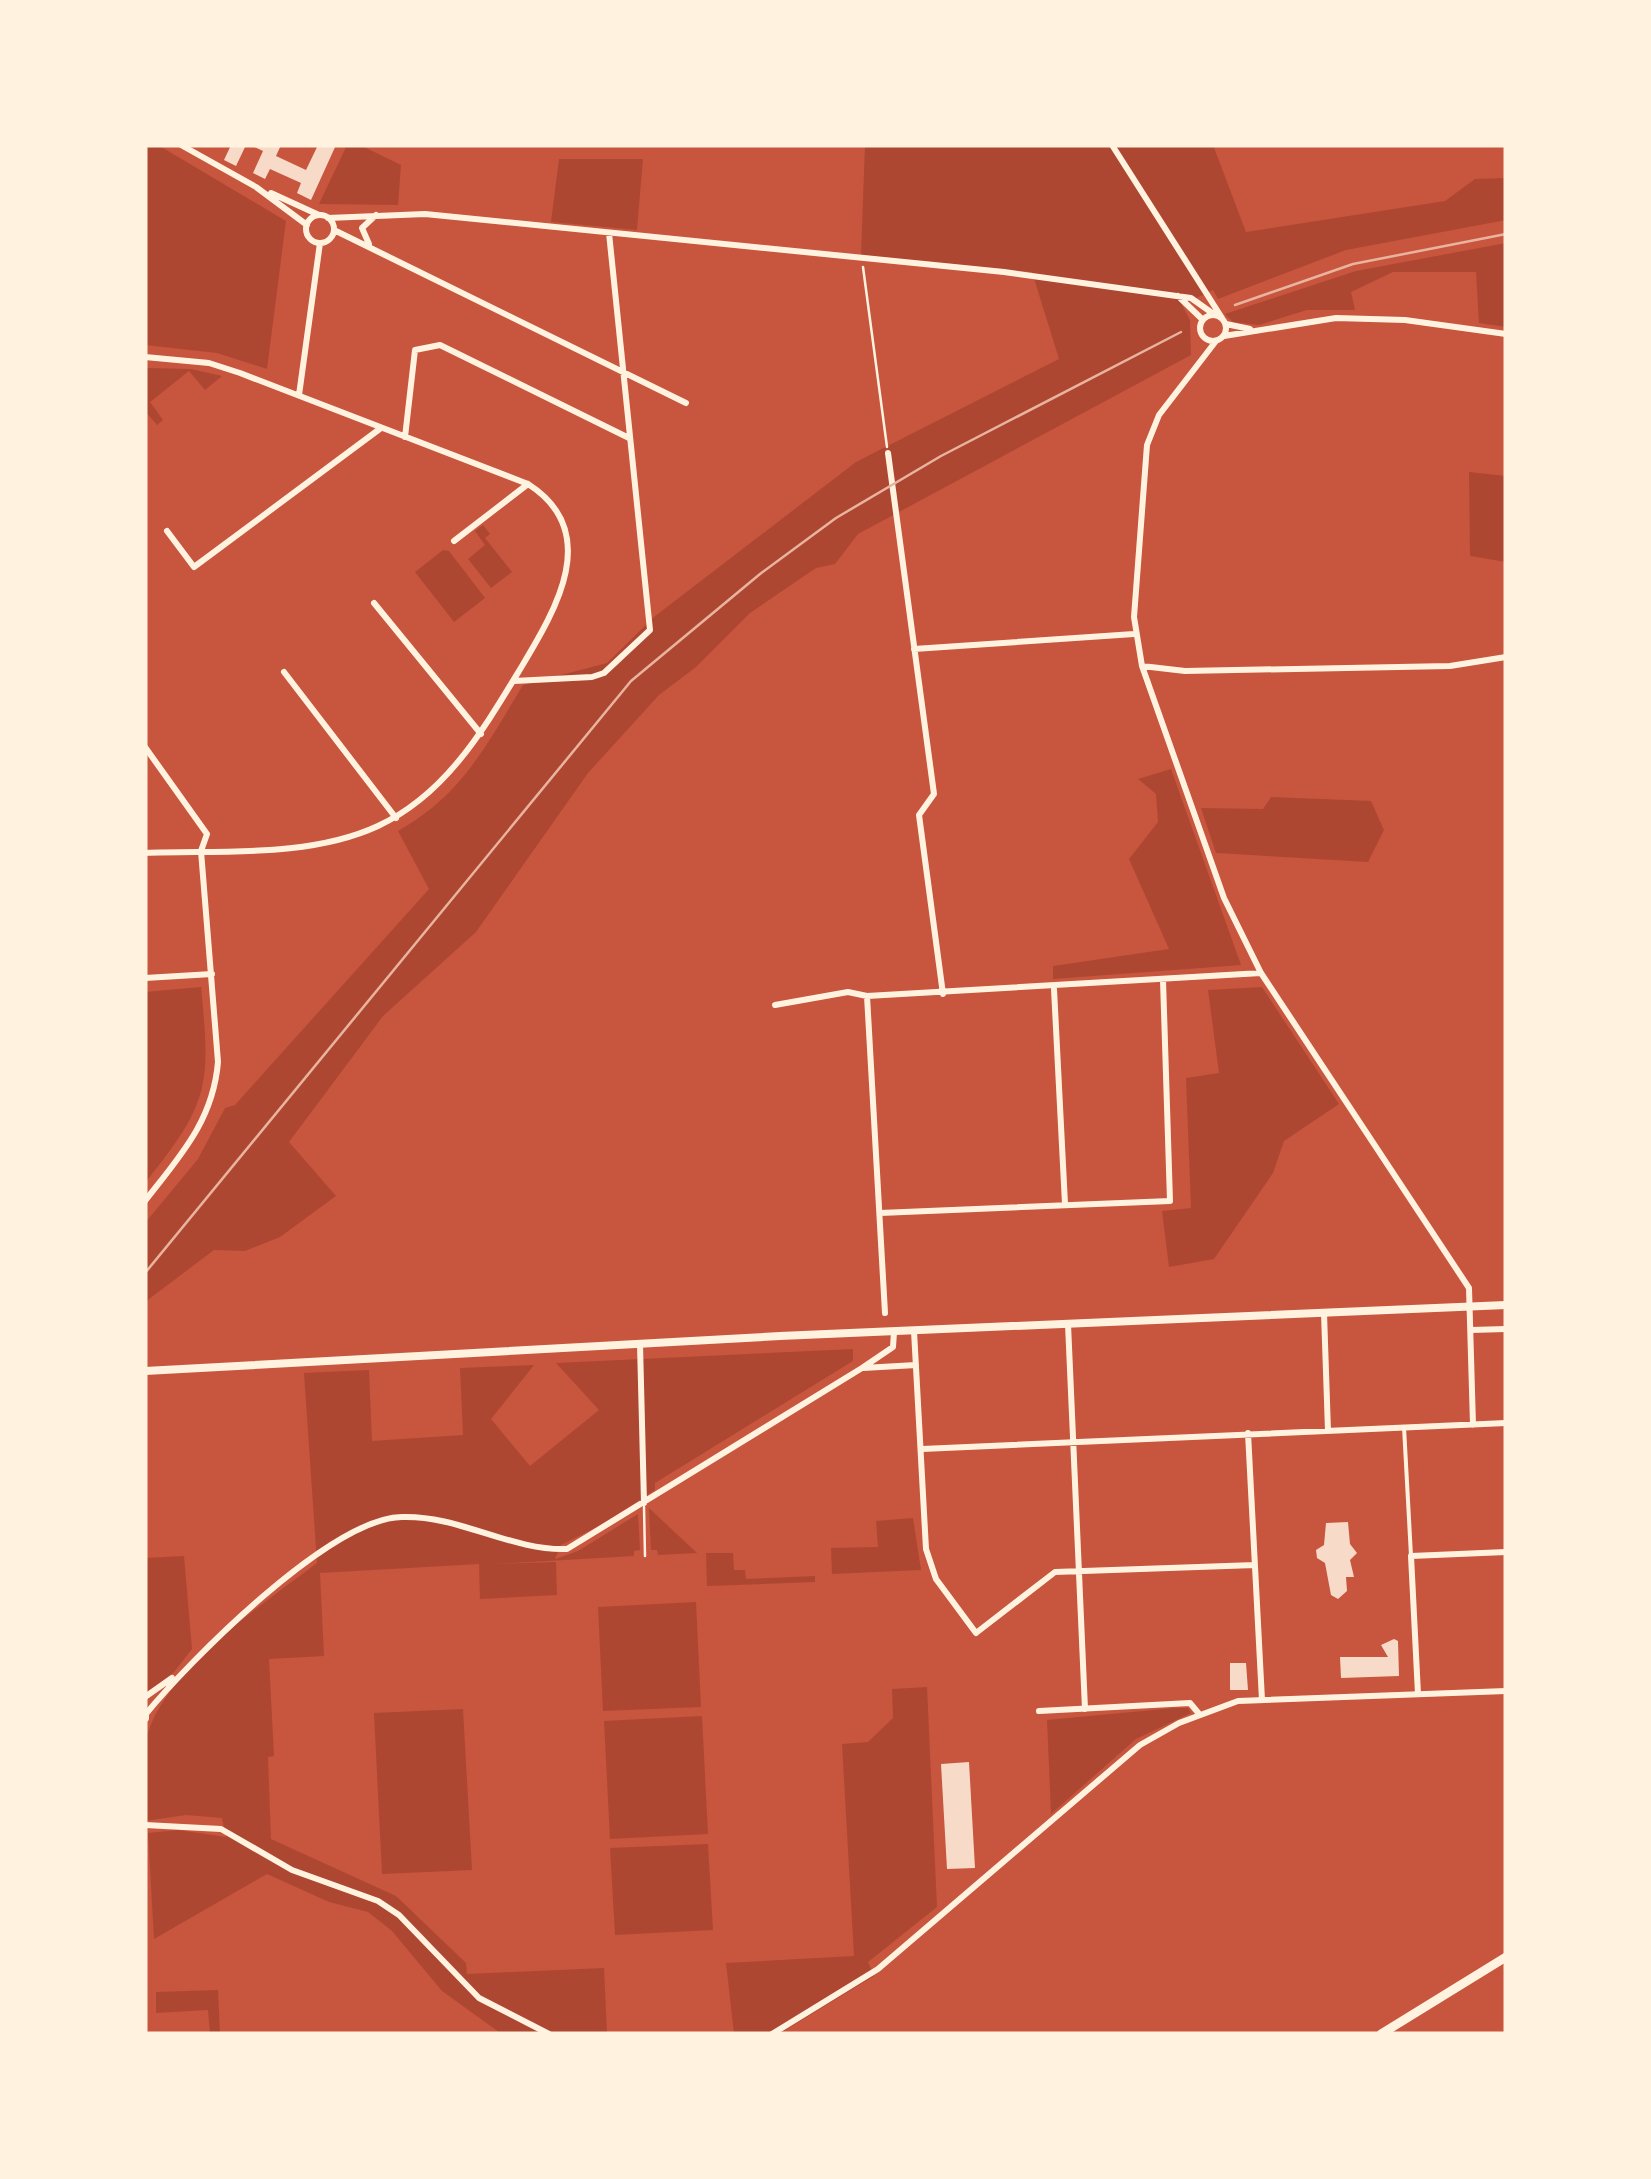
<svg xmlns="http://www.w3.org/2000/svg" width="1651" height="2179" font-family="Lato,sans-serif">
<rect width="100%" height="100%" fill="#c8553d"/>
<path fill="#ae4732" d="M145,145H158L286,221L267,369L217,353L145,345Z
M347,145H360L401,165L398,205L319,204Z
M865,145H1213L1246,232L1445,201L1475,179L1506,178V220L1346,250L1218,299L1213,290L1182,305L1190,320L1191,355L858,534L835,564L816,568L750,613L696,667L659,695L588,773L476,932L383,1016L289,1142L336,1196L280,1237L245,1251L214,1250L145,1302V1223L198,1159L225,1108L235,1105L429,889L398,831C462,795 486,746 523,685L607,663L654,617L856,462L1059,359L1032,272L861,255Z
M559,159H643L637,230L551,222Z
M1506,243V327L1479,323L1476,272H1393L1351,292L1355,310H1307L1259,325L1233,322L1225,314L1356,271Z
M145,368L191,369L222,376L205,390L189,371L150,402L163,420L157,425L145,411Z
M1469,472L1506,476V562L1470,556Z
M483,525L490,534L485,538L512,572L491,588L468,559L485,545L475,531Z
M443,550L449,551L485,598L454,622L415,572Z
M1171,769L1241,965L1053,979V966L1169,949L1129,859L1158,822L1156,794L1138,779Z
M1271,797L1371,801L1384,830L1368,862L1216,853L1201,808L1263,809Z
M201,987C211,1087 209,1103 145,1183V992Z
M1262,987L1339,1104L1284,1141L1273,1173L1214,1259L1169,1267L1162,1211L1191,1208L1186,1078L1219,1073L1208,990Z
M853,1349V1361L655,1483V1490L603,1524L561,1545L555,1559L578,1551L638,1514L640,1550L634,1551V1556L494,1564L556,1562L557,1595L480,1599L479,1564L320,1573L324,1656L269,1659L274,1756L268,1757L271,1839L396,1896L466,1963L467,1974L604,1968L607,2034L499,2032L442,1991L392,1931L368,1912L329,1902L267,1874L154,1939L148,1833L178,1830L226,1837L222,1818L186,1815L145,1821C145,1797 141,1768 145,1744C159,1673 263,1604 317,1563L304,1373L369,1370L372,1441L463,1435L460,1368L534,1365L491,1419L530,1466L599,1410L556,1363Z
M649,1508L697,1553L658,1555L657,1550H651Z
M913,1518L921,1570L832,1574L831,1548L878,1547L876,1521Z
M706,1553H733L734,1570H745L746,1579L815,1576V1582L707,1586Z
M184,1556L192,1649L174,1672L145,1694V1558Z
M696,1602L701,1707L603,1711L598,1607Z
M927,1687L937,1907L868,1962L874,1976L779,2034H734L726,1963L854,1956L842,1744L868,1742L893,1718L892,1689Z
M1174,1708H1188L1191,1713L1136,1739L1051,1814L1047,1720Z
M463,1709L472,1870L382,1874L374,1713Z
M702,1716L708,1834L610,1839L604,1721Z
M708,1844L713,1930L615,1935L610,1848Z
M218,1990L220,2034H210L208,2010L156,2013V1992Z"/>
<path fill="#f7dbc8" d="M231,145H246L236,166L224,160Z
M250,145H281L276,156L306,170L318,145H336L311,200L297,193L301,183L270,169L265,179L253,173L263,151Z
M1348,1522L1350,1544L1357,1553L1350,1560L1354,1577H1346L1347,1591L1338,1599L1331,1595L1325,1563L1317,1558L1316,1550L1324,1545L1326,1523Z
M1394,1639L1398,1641L1399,1676L1341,1678L1340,1657H1388L1381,1645Z
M1230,1663H1246L1248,1690H1230Z
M969,1762L975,1868L947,1869L941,1764Z"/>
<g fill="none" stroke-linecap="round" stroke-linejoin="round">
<path stroke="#fff3e0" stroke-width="2.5" d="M863,267L887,447"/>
<path stroke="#fff3e0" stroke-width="2.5" d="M644,1507L645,1556"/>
<path stroke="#fff3e0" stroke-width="4" d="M1404,1427L1411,1556"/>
<path stroke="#fff3e0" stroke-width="6" d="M181,145L256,187L307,225
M1112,145L1222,318
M271,193L319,215
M306 229a14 14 0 1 1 28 0a14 14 0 1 1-28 0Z
M328,218L425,214L1004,272L1191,298L1215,315
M334,230L686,403
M369,244L362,228L376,215
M1178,296L1203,320
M1200 328a13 13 0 1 1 26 0a13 13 0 1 1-26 0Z
M1226,324L1250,329
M1224,336L1336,318L1405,320L1506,334
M1216,341L1159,415L1147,445L1134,617L1142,666L1224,898L1261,973L1469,1288L1473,1425
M145,357L209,363L240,373L528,484C605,533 553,614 519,671C482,732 445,795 378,826C309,858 220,850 145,853
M299,395L320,243
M405,437L415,350L440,345L629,438
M888,453L934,794L919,815L943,994
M167,531L194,567L381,428
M454,541L528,484
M374,603L481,734
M914,649L1134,634
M1142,666L1185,671L1450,666L1506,657
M284,672L396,818
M514,681L592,677L604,673L650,630L609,233
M145,747L207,834L201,851L218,1062C213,1121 180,1156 145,1201
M145,978L212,974
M1054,989L1065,1204
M867,996L885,1313
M775,1005L848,992L867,996L1261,973
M880,1213L1170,1201L1163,980
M1324,1313L1328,1431
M1068,1324L1085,1709
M1471,1330L1506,1329
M914,1331L926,1549L936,1579L976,1633L1055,1572L1255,1565
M640,1344L644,1503
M863,1368L916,1365
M1248,1433L1262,1700
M922,1449L1506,1423
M1418,1694L1411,1556L1506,1552
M145,1697L172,1678
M1039,1711L1190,1703L1200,1715
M145,1715C190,1660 331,1518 402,1517C459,1515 511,1551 567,1549L862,1368L893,1347L894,1332
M145,1825L221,1829L292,1870L378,1901L399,1915L479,1998L549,2034
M772,2034L878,1969L1140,1745L1179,1723L1238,1701L1506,1691"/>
<path stroke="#fff3e0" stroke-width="8" d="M145,1714V1718"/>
<path stroke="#fff3e0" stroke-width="8" d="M145,1371L780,1336L1506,1305"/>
<path stroke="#fff3e0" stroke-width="9" d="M1381,2034L1506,1957"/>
<path stroke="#e9b49f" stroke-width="2.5" d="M1235,305L1353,264L1506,234
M145,1273L631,681L760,574L836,518L941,456L1181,332"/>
</g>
<rect width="1651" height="2179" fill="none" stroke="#fff3e0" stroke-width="295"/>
</svg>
